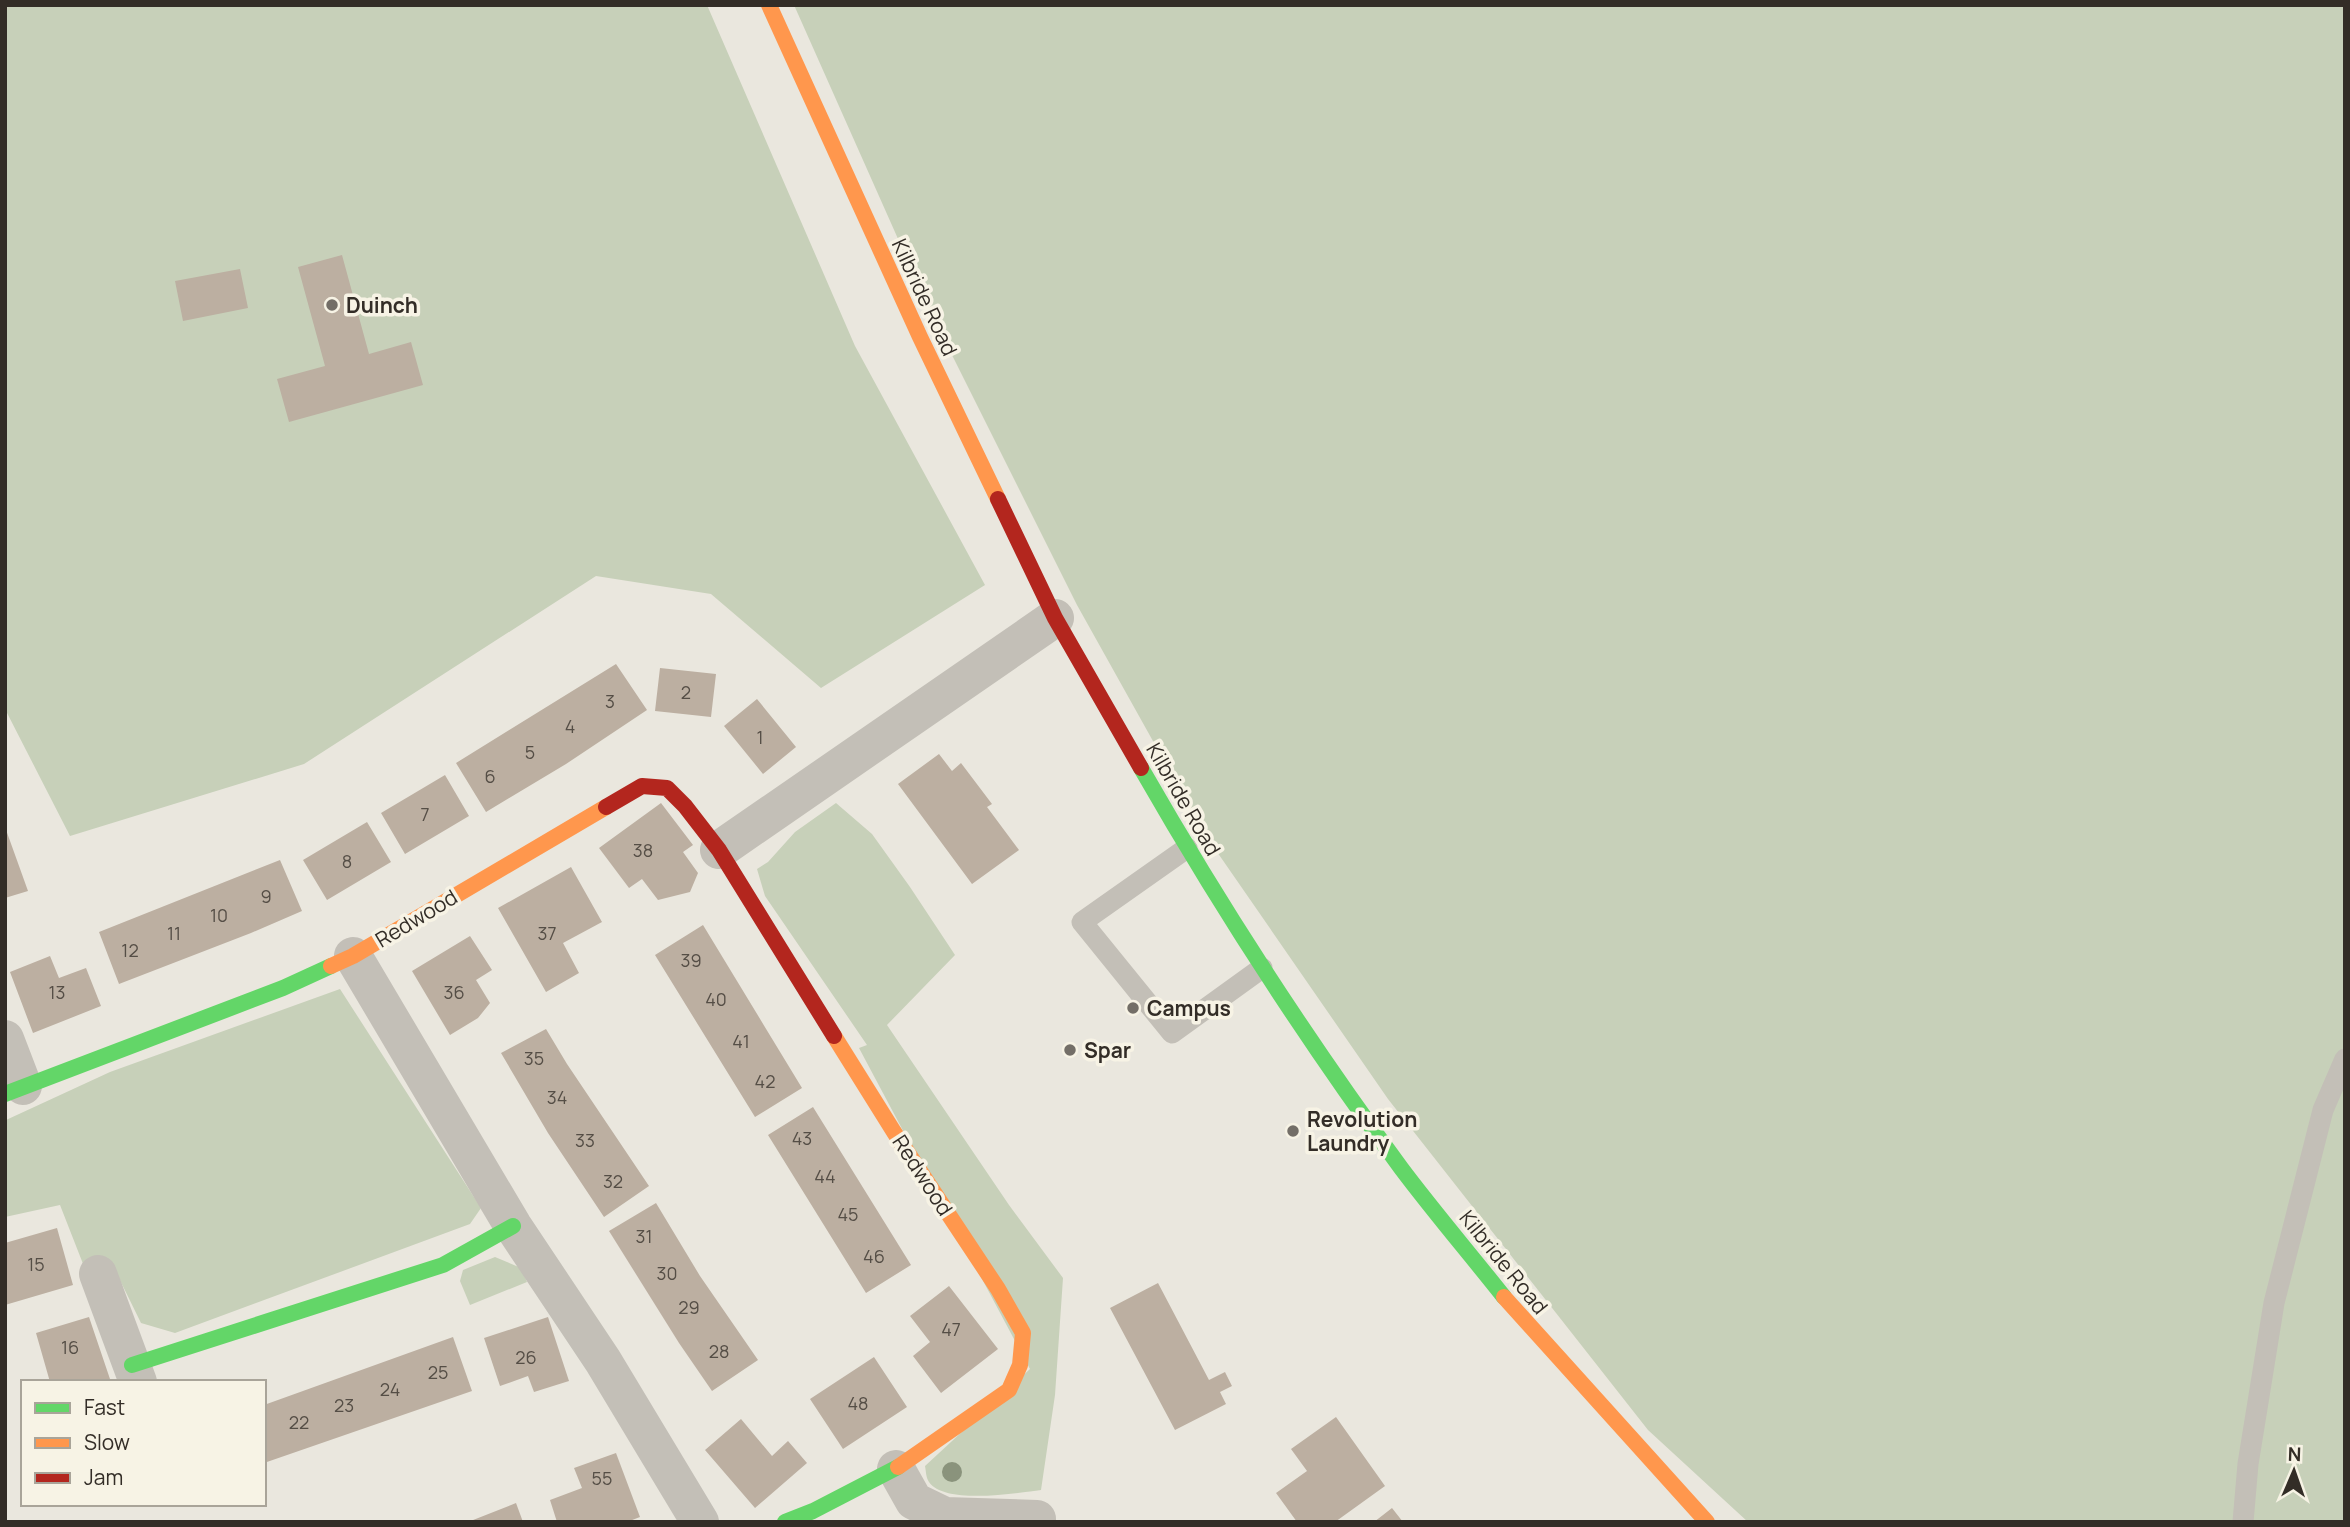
<svg xmlns="http://www.w3.org/2000/svg" width="2350" height="1527" font-family="Manrope,sans-serif">
<rect width="100%" height="100%" fill="#eae7de"/>
<path fill="#c7d0b9" d="M5,5H707L855,346L985,585L821,688L711,594L596,576L304,764L70,836L5,709Z
M794,5H2345V1522H1748L1648,1430L1388,1099L1206,836L1077,605L931,313Z
M836,803L872,834L910,887L955,955L887,1025L1009,1205L1063,1278L1055,1395L1041,1490C1016,1493 945,1505 929,1482C926,1478 926,1471 925,1466L1030,1369L859,1048L867,1045L765,896L757,869L768,862L795,832Z
M340,989L481,1208L470,1224L175,1333L141,1323L114,1268L87,1274L60,1205L5,1217L6,1120L110,1072Z
M495,1257L521,1268L527,1282L470,1305L460,1281L463,1270Z"/>
<path fill="#bcafa1" d="M342,255L369,354L411,342L423,385L289,422L277,379L325,366L298,267Z
M240,269L248,308L183,321L175,281Z
M616,664L647,710L566,764L486,812L456,763Z
M660,668L716,674L711,717L655,711Z
M757,699L796,747L763,774L724,726Z
M939,754L952,771L961,763L992,804L987,807L1019,850L972,884L898,784Z
M445,775L469,816L405,854L381,813Z
M661,803L693,845L683,852L698,873L690,892L658,900L642,879L629,888L599,848Z
M367,822L391,862L327,900L303,860Z
M5,827L28,891L5,898Z
M280,860L302,911L251,933L119,984L99,932Z
M571,867L602,922L563,943L579,973L546,992L498,908Z
M703,925L802,1088L755,1117L655,955Z
M470,936L492,970L476,980L490,1003L478,1018L450,1035L412,971Z
M50,956L59,978L86,968L101,1006L33,1033L10,972Z
M546,1029L567,1064L649,1186L604,1217L548,1133L501,1053Z
M813,1107L911,1265L866,1293L768,1135Z
M656,1203L700,1276L758,1360L712,1391L679,1343L609,1231Z
M57,1228L73,1285L5,1305V1243Z
M1158,1283L1209,1380L1225,1372L1232,1386L1220,1392L1226,1404L1175,1430L1110,1308Z
M949,1286L998,1349L941,1393L913,1356L930,1342L910,1316Z
M89,1317L111,1382H50L36,1333Z
M548,1317L569,1381L534,1392L528,1376L500,1386L484,1338Z
M453,1337L472,1391L264,1463V1405Z
M874,1357L907,1407L843,1449L810,1399Z
M1336,1417L1385,1486L1335,1522H1297L1276,1493L1307,1471L1291,1449Z
M741,1419L772,1456L788,1441L807,1463L755,1508L705,1450Z
M616,1453L640,1517L627,1522H557L550,1500L582,1488L574,1468Z
M516,1503L523,1522H468Z
M1392,1508L1403,1522H1374Z"/>
<g fill="none" stroke-linecap="round" stroke-linejoin="round">
<path stroke="#c3bfb7" stroke-width="21" d="M1187,848L1082,922L1172,1033L1262,968
M2243,1522L2248,1464L2274,1303L2323,1110L2345,1059"/>
<path stroke="#c3bfb7" stroke-width="38" d="M719,850L1055,618
M353,956L513,1226L603,1361L700,1522
M5,1039L23,1086
M98,1274L138,1382
M896,1469L914,1501L945,1516L1037,1519"/>
<path stroke="#63d668" stroke-width="16" d="M1141,768C1220,906 1307,1040 1401,1168C1434,1212 1470,1254 1504,1297
M5,1094L283,988L331,966
M132,1365L443,1265L513,1226
M785,1522L813,1511L898,1467"/>
<path stroke="#ff974d" stroke-width="16" d="M769,5L920,337L998,499
M331,966L353,956L606,807
M834,1036L894,1132L998,1289L1023,1333L1020,1365L1009,1390L898,1467
M1504,1297L1707,1522"/>
<path stroke="#b3261e" stroke-width="16" d="M998,499L1055,618L1141,768
M606,807L642,786L667,788L685,806L719,850L834,1036"/>
</g>
<circle fill="#8a937c" cx="952" cy="1472" r="10"/>
<g fill="#736e67" stroke="#f7f3e5" stroke-width="2.5">
<circle cx="332" cy="305" r="7"/>
<circle cx="1133" cy="1008" r="7"/>
<circle cx="1070" cy="1050" r="7"/>
<circle cx="1293" cy="1131" r="7"/>
</g>
<g text-anchor="middle" dominant-baseline="central" stroke-width="7" stroke-linejoin="round" paint-order="stroke">
<g font-size="18" fill="#554e46">
<text x="686" y="692">2</text>
<text x="610" y="701">3</text>
<text x="570" y="726">4</text>
<text x="760" y="737">1</text>
<text x="530" y="752">5</text>
<text x="490" y="776">6</text>
<text x="425" y="814">7</text>
<text x="643" y="850">38</text>
<text x="347" y="861">8</text>
<text x="266" y="896">9</text>
<text x="219" y="915">10</text>
<text x="174" y="933">11</text>
<text x="547" y="933">37</text>
<text x="130" y="950">12</text>
<text x="691" y="960">39</text>
<text x="57" y="992">13</text>
<text x="454" y="992">36</text>
<text x="716" y="999">40</text>
<text x="741" y="1041">41</text>
<text x="534" y="1058">35</text>
<text x="765" y="1081">42</text>
<text x="557" y="1097">34</text>
<text x="802" y="1138">43</text>
<text x="585" y="1140">33</text>
<text x="825" y="1176">44</text>
<text x="613" y="1181">32</text>
<text x="848" y="1214">45</text>
<text x="644" y="1236">31</text>
<text x="874" y="1256">46</text>
<text x="36" y="1264">15</text>
<text x="667" y="1273">30</text>
<text x="689" y="1307">29</text>
<text x="951" y="1329">47</text>
<text x="70" y="1347">16</text>
<text x="719" y="1351">28</text>
<text x="526" y="1357">26</text>
<text x="438" y="1372">25</text>
<text x="390" y="1389">24</text>
<text x="858" y="1403">48</text>
<text x="344" y="1405">23</text>
<text x="299" y="1422">22</text>
<text x="602" y="1478">55</text>
</g>
<g font-size="21" fill="#332d27" stroke="#f7f3e5">
<text transform="translate(925 297) rotate(65)">Kilbride Road</text>
<text transform="translate(1184 799) rotate(60)">Kilbride Road</text>
<text transform="translate(416 918) rotate(-31)">Redwood</text>
<text transform="translate(923 1175) rotate(57)">Redwood</text>
<text transform="translate(1504 1262) rotate(51)">Kilbride Road</text>
</g>
<g font-size="21" font-weight="bold" fill="#332d27" stroke="#f7f3e5" text-anchor="start">
<text x="346" y="305">Duinch</text>
<text x="1147" y="1008">Campus</text>
<text x="1084" y="1050">Spar</text>
<text x="1307" y="1119">Revolution<tspan x="1307" dy="24">Laundry</tspan></text>
</g>
</g>
<rect width="2350" height="1527" fill="none" stroke="#332d27" stroke-width="14"/>
<rect x="21" y="1380" width="245" height="126" fill="#f7f3e5" stroke="#a9a499" stroke-width="2"/>
<rect x="35" y="1403" width="35" height="10" fill="#63d668" stroke="#a9a499" stroke-width="2"/>
<text x="84" y="1415" font-size="21" fill="#332d27">Fast</text>
<rect x="35" y="1438" width="35" height="10" fill="#ff974d" stroke="#a9a499" stroke-width="2"/>
<text x="84" y="1450" font-size="21" fill="#332d27">Slow</text>
<rect x="35" y="1473" width="35" height="10" fill="#b3261e" stroke="#a9a499" stroke-width="2"/>
<text x="84" y="1485" font-size="21" fill="#332d27">Jam</text>
<g transform="translate(2294 1471) rotate(2)" stroke="#f7f3e5" stroke-width="5" paint-order="stroke">
<path d="M0-5L12 26L0 18L-12 26Z" fill="#332d27"/>
<text y="-10" font-size="19" font-weight="bold" text-anchor="middle" fill="#332d27">N</text>
</g>
</svg>
